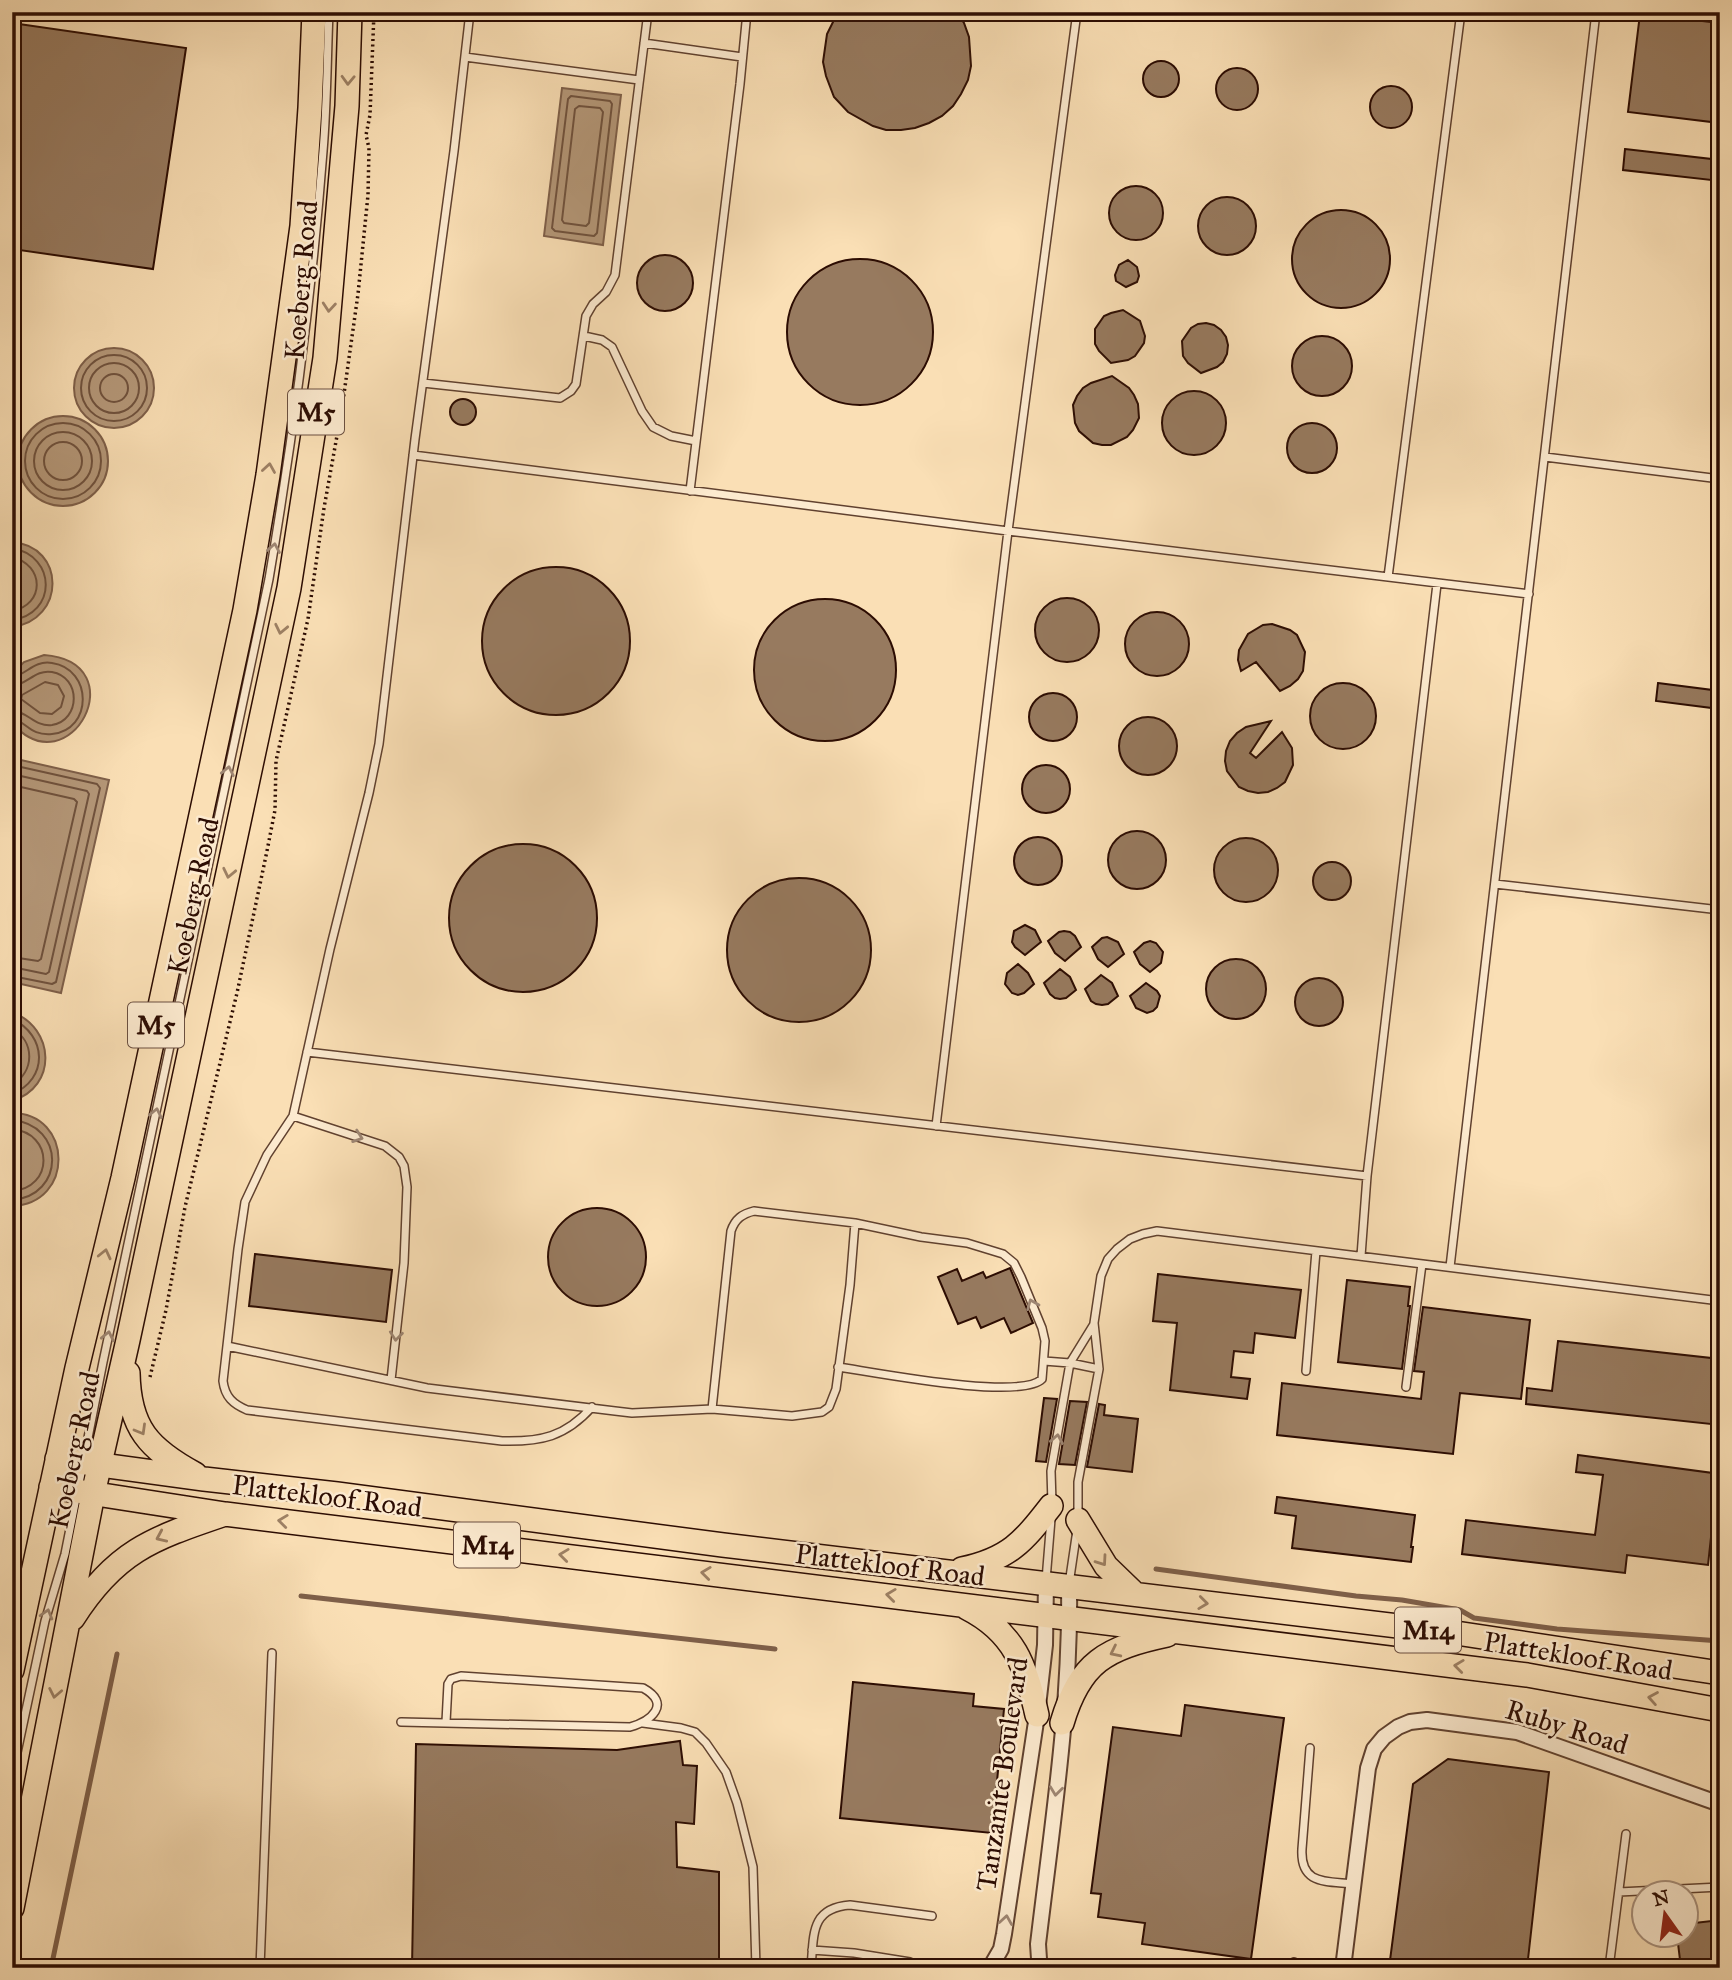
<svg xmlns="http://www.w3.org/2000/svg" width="1732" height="1980" font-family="'IM FELL Great Primer',serif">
<rect width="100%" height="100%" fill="#fadfb5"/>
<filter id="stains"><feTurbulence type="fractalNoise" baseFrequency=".00286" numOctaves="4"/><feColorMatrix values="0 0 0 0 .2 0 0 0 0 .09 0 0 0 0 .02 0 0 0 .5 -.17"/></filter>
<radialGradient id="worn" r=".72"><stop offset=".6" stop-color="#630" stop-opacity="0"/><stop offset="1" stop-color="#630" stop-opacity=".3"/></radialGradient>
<path fill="#b49778" stroke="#7e5f49" stroke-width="2" d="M562,88L621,95L603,245L544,236Z
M74 388a40 40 0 1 1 80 0a40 40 0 1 1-80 0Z
M18 461a45 45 0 1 1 90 0a45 45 0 1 1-90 0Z
M12,542C66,546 66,620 12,627Z
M44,655C137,662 70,789 12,723V674L24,662Z
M12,758L109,780L61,993L12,982Z
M12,1012C55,1028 58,1087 12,1101Z
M12,1113C73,1113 75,1204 12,1206Z"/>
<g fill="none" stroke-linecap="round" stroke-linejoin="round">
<path stroke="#70523d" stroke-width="2" d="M571,96L610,101L612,104L597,233L594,236L555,231L552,228L568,99Z
M579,106L600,108L603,112L589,223L586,226L564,223L562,220L575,109Z
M81 388a33 33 0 1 1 66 0a33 33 0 1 1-66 0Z
M89 388a25 25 0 1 1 50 0a25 25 0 1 1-50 0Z
M100 388a14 14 0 1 1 28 0a14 14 0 1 1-28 0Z
M25 461a38 38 0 1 1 76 0a38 38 0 1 1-76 0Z
M34 461a29 29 0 1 1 58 0a29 29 0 1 1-58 0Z
M44 461a19 19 0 1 1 38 0a19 19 0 1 1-38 0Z
M12,548C57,556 57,614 12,620
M12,557C45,565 45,605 12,611
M12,677C27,675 33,660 52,663C93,669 93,730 52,734C29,736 27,721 12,719
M45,682L58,685L64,696L61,707L52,714L40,713L21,699L22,695Z
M12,686C27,685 35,669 52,672C81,677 81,720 52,725C34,727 28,711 12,711
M12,765L97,784L100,788L56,982L52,984L12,976
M12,774L87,791L89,794L49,972L46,974L12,967
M12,785L74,799L77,802L41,959L38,961L12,957
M12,1019C47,1035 49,1079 12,1094
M12,1028C35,1042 35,1071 12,1085
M12,1120C66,1125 65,1196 12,1200
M12,1129C54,1133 54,1188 12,1191"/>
<path stroke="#7e5f49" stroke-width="5" d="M1156,1569L1356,1596L1402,1600L1460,1610L1474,1618L1557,1629L1720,1641
M301,1596L775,1649
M51,1968L117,1654"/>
</g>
<path fill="#977a5f" stroke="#2c0c02" stroke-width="2" d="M838,12H957L964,23L969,37L971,66L968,80L961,94L953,106L942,116L929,123L915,128L901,130H886L873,126L848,112L834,97L826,76L823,62L827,34Z
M1640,14L1720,23V123L1628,112Z
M12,23L186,48L153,269L12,249Z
M1143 79a18 18 0 1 1 36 0a18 18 0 1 1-36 0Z
M1216 89a21 21 0 1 1 42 0a21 21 0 1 1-42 0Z
M1370 107a21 21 0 1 1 42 0a21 21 0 1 1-42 0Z
M1625,149L1720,160V181L1623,170Z
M1109 213a27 27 0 1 1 54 0a27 27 0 1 1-54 0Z
M1198 226a29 29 0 1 1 58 0a29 29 0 1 1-58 0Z
M1292 259a49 49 0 1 1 98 0a49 49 0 1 1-98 0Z
M637 283a28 28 0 1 1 56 0a28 28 0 1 1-56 0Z
M787 332a73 73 0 1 1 146 0a73 73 0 1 1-146 0Z
M1128,260L1137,267L1139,276L1137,282L1126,287L1116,281L1115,275L1119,265Z
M1123,310L1140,321L1145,336L1144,343L1135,356L1128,360L1111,363L1099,351L1095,344V329L1104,316L1111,313Z
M1206,323L1214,325L1221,330L1226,337L1228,345L1227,354L1223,362L1217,367L1201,373L1188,363L1183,356L1182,341L1191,328L1198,324Z
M1292 366a30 30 0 1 1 60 0a30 30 0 1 1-60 0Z
M1112,376L1129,388L1134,395L1138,404L1139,418L1133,430L1127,437L1111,445H1102L1093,443L1079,431L1075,423L1073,405L1077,396L1083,388L1091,383Z
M1162 423a32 32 0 1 1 64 0a32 32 0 1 1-64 0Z
M450 412a13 13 0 1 1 26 0a13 13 0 1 1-26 0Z
M1287 448a25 25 0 1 1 50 0a25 25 0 1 1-50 0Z
M482 641a74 74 0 1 1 148 0a74 74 0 1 1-148 0Z
M1035 630a32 32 0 1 1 64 0a32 32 0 1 1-64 0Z
M754 670a71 71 0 1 1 142 0a71 71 0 1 1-142 0Z
M1125 644a32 32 0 1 1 64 0a32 32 0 1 1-64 0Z
M1272,624L1290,630L1297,635L1305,652L1303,671L1298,679L1290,686L1280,691L1256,662L1241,671L1238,660L1239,650L1248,634L1263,625Z
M1658,683L1720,691V709L1656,701Z
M1310 716a33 33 0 1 1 66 0a33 33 0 1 1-66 0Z
M1029 717a24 24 0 1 1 48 0a24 24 0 1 1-48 0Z
M1119 746a29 29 0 1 1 58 0a29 29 0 1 1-58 0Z
M1271,721L1250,753L1256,758L1282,732L1292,748L1293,765L1285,782L1277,788L1268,792L1258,793L1248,791L1239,787L1227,771L1225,761L1226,751L1230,741L1237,733L1246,727Z
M1022 789a24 24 0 1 1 48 0a24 24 0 1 1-48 0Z
M1108 860a29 29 0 1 1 58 0a29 29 0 1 1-58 0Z
M1014 861a24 24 0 1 1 48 0a24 24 0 1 1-48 0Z
M1214 870a32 32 0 1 1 64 0a32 32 0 1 1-64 0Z
M449 918a74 74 0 1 1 148 0a74 74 0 1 1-148 0Z
M1313 881a19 19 0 1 1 38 0a19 19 0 1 1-38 0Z
M727 950a72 72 0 1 1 144 0a72 72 0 1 1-144 0Z
M1025,925L1035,930L1041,942L1025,955L1015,947L1012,942L1014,931Z
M1064,931L1070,932L1075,936L1081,947L1065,961L1055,953L1048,941L1059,932Z
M1107,937L1118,942L1124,954L1108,967L1098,959L1092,947L1102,938Z
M1150,941L1156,943L1163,952L1161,963L1150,972L1140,964L1134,952L1144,943Z
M1206 989a30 30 0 1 1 60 0a30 30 0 1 1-60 0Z
M1018,964L1028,973L1034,984L1024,993L1018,995L1012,993L1005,984L1007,973Z
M1060,969L1070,977L1076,990L1066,998L1060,999L1055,998L1050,994L1044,983Z
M1101,975L1112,983L1118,996L1108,1004L1102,1005L1096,1004L1091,1001L1085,989Z
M1295 1002a24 24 0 1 1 48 0a24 24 0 1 1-48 0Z
M1146,983L1157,991L1160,996L1157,1007L1153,1011L1147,1013L1136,1008L1130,996Z
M548 1257a49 49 0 1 1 98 0a49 49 0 1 1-98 0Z
M255,1254L392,1270L386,1322L249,1306Z
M1010,1268L1033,1323L1011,1333L1004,1318L981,1328L976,1317L958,1324L938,1277L957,1269L962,1281L983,1272L986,1278Z
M1158,1274L1301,1290L1295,1338L1255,1333L1253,1353L1234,1351L1231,1377L1250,1379L1247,1399L1170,1390L1177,1323L1153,1321Z
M1347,1280L1410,1287L1408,1306H1410L1402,1369L1338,1362Z
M1423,1307L1530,1320L1521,1399L1460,1393L1453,1454L1277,1435L1282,1383L1421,1399L1424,1372L1414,1371Z
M1558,1341L1720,1359V1425L1526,1404L1527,1388L1552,1391Z
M1044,1398L1057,1399L1046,1462L1036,1461Z
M1070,1401L1087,1402L1075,1465L1059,1464Z
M1099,1404L1105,1405L1104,1415L1138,1419L1132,1472L1087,1467Z
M1578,1455L1720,1474V1538L1711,1537L1708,1565L1627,1555L1625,1573L1462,1554L1466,1520L1595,1535L1603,1475L1576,1472Z
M1277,1497L1415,1515L1411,1547H1413L1411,1562L1292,1548L1296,1516L1275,1513Z
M853,1682L974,1694L973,1706L1004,1709L992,1833L840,1818Z
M1185,1705L1284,1718L1251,1959L1142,1944L1145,1923L1098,1917L1101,1894L1091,1893L1113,1727L1181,1736Z
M680,1741L683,1765L697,1766L694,1824L676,1822L677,1867L719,1872V1968H412L416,1744L617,1750Z
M1448,1759L1549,1772L1527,1968H1389L1413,1784Z
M1720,1920V1968H1681L1677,1935H1686V1924Z"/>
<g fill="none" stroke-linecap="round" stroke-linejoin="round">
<g stroke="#60412f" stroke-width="10">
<path id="lane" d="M470,12L454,151L415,439L379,744L369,793L330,949L293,1116L267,1155L245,1202L238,1249L223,1381C225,1397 233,1404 247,1410L502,1441C541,1442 565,1437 592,1407
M644,43L742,57
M465,57L639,80
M584,336L602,340L612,347L642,411L653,427L671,436L696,441
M423,383L560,398L571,391L576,384L586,316L593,304L606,292L615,275L648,12
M413,455L1008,531L1529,594
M1545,457L1720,479
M690,491L740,84L747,12
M1388,577L1461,12
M1495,884L1720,910
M307,1052L1367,1176L1437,584
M293,1116L385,1146L399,1157L404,1166L407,1187L404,1263L391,1380
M936,1126L1008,531L1077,12
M1361,1256L1367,1176
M1450,1267L1596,12
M227,1346L427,1388L615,1411L632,1413L712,1409L792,1416L822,1412L829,1407L836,1389L850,1285L855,1223
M1044,1361L1070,1363L1099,1369
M1306,1371L1316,1251
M1406,1387L1422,1264
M712,1409L731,1231C735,1219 742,1214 754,1211L855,1223L921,1237L967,1243L1003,1254L1014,1263L1021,1277L1042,1328L1045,1341L1042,1379C1020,1401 873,1372 838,1367
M1052,1503L1051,1471L1070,1363L1094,1324
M1078,1518V1482L1099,1369L1094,1323L1101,1276L1108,1259L1117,1249L1130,1239L1143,1234L1157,1231L1720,1301
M1046,1580L1051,1519
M1069,1584L1077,1530
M401,1722L630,1727C651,1721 672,1704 643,1688L461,1676L451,1679L448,1684L446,1722
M643,1723L681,1728L695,1732L706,1743L726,1772L737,1803L753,1867L756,1968
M1310,1748L1302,1849C1300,1885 1326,1881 1353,1884
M12,1776L45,1621L65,1554L103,1362L269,579C293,437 312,294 323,151C327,105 327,58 329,12
M1619,1892L1720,1887
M812,1950L854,1953L910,1962
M260,1968L272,1653
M811,1968C814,1935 810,1908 850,1905L932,1916
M1290,1968L1294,1962
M1609,1968L1626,1834"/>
</g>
<g stroke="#60412f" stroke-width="18">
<path id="street" d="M990,1968L1001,1949L1004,1934L1037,1715L1045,1645L1046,1583
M1041,1968L1039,1959L1038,1944C1052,1826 1071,1706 1069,1586
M1343,1968L1368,1768L1374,1749L1384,1737L1398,1727L1410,1722L1427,1720L1517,1732L1720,1804"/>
</g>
<g stroke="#2c0c02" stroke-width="26">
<path id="primary" d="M128,1373C129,1428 149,1449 195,1474
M57,1459L204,1479L337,1494L723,1545L1456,1633L1720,1673
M51,1487L225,1514L1527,1675L1720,1710
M1078,1520L1106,1566L1135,1594
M962,1569C1009,1559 1023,1542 1051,1506
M967,1608C1014,1632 1026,1666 1037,1715
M73,1618C115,1552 151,1539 222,1515
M12,1670L77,1368L123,1178L245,610L268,475L302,226L310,108L314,12
M1062,1723C1080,1662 1106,1648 1167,1635
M12,1908L93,1494L128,1340L289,588L325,358L347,106L350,12"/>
</g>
<path stroke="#2c0c02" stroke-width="3.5" stroke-dasharray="2 3.5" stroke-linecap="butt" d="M150,1377L166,1310L185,1207L237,993L267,851L275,810L276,761L308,619L324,508L342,408L358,294L368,195L369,148L366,135L370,115L374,12"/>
<use href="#lane" stroke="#fceacf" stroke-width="7"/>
<use href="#street" stroke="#fceacf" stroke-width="14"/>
<use href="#primary" stroke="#fadfb5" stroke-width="23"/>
</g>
<defs><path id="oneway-chevron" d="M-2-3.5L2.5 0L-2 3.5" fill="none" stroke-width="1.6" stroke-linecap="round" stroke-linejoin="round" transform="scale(1.75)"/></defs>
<g stroke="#9d8064">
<use href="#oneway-chevron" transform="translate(348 80) rotate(92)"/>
<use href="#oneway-chevron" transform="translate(329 307) rotate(95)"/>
<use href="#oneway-chevron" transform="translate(269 468) rotate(-81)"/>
<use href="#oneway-chevron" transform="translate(281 629) rotate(102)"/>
<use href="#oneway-chevron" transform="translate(229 873) rotate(102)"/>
<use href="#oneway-chevron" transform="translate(105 1254) rotate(-77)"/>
<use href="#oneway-chevron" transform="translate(141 1430) rotate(60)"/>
<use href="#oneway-chevron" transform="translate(283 1521) rotate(-173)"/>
<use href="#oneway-chevron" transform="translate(161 1537) rotate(156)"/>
<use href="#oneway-chevron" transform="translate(564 1555) rotate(-173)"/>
<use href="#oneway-chevron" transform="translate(1102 1561) rotate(55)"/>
<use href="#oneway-chevron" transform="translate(706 1573) rotate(-173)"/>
<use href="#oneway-chevron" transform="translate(891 1595) rotate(-173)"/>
<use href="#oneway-chevron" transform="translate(1203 1603) rotate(7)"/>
<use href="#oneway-chevron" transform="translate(1115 1652) rotate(154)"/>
<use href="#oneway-chevron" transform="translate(1459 1666) rotate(-173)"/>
<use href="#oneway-chevron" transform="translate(55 1693) rotate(101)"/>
<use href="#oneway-chevron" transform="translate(1653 1698) rotate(-170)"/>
</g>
<g stroke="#9e8673">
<use href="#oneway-chevron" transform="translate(274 548) rotate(-80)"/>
<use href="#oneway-chevron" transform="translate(228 771) rotate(-78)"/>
<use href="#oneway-chevron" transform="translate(156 1113) rotate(-78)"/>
<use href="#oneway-chevron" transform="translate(358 1137) rotate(19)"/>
<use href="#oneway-chevron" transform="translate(1032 1304) rotate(-112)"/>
<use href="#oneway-chevron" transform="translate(108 1336) rotate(-78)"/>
<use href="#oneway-chevron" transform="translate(396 1336) rotate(96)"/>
<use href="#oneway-chevron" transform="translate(1057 1439) rotate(-80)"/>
<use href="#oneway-chevron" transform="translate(47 1614) rotate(-74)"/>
<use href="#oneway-chevron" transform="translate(1056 1791) rotate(97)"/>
<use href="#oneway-chevron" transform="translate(1006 1920) rotate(-81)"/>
</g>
<g text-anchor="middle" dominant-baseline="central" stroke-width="5" stroke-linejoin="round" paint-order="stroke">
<g fill="#fceacf" stroke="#6a4f40" stroke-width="2">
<rect x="288" y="389.5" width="56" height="45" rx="5"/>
<rect x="128" y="1002.5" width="56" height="45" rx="5"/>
<rect x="454" y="1522.5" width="66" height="45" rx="5"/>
<rect x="1395" y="1607.5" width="66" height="45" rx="5"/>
</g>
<g font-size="26" font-weight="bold" fill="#2c0c02">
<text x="316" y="412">M5</text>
<text x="156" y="1025">M5</text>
<text x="487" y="1545">M14</text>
<text x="1428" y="1630">M14</text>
</g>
<g font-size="28" fill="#2c0c02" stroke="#fceacf">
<text transform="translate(301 280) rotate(-85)">Koeberg Road</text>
<text transform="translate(193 896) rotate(-78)">Koeberg Road</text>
<text transform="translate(74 1450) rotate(-78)">Koeberg Road</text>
<text transform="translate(327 1496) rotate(7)">Plattekloof Road</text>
<text transform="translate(890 1565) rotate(7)">Plattekloof Road</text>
<text transform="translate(1578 1656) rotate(9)">Plattekloof Road</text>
<text transform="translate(1567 1727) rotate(17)">Ruby Road</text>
<text transform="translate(1002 1774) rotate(-82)">Tanzanite Boulevard</text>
</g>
</g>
<rect width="1732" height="1980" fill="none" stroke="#fadfb5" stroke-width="42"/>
<rect x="14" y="14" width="1704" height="1952" fill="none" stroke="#2c0c02" stroke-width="3.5"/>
<rect x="21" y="21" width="1690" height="1938" fill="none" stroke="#2c0c02" stroke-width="2"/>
<g transform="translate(1665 1914) rotate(346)"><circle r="33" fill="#fceacf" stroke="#a9917d" stroke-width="2"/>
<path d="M0-5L12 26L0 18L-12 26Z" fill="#8f2418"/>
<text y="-10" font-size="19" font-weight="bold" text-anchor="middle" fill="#2c0c02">N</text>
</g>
<rect width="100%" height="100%" filter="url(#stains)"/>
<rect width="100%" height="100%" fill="url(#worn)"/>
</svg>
